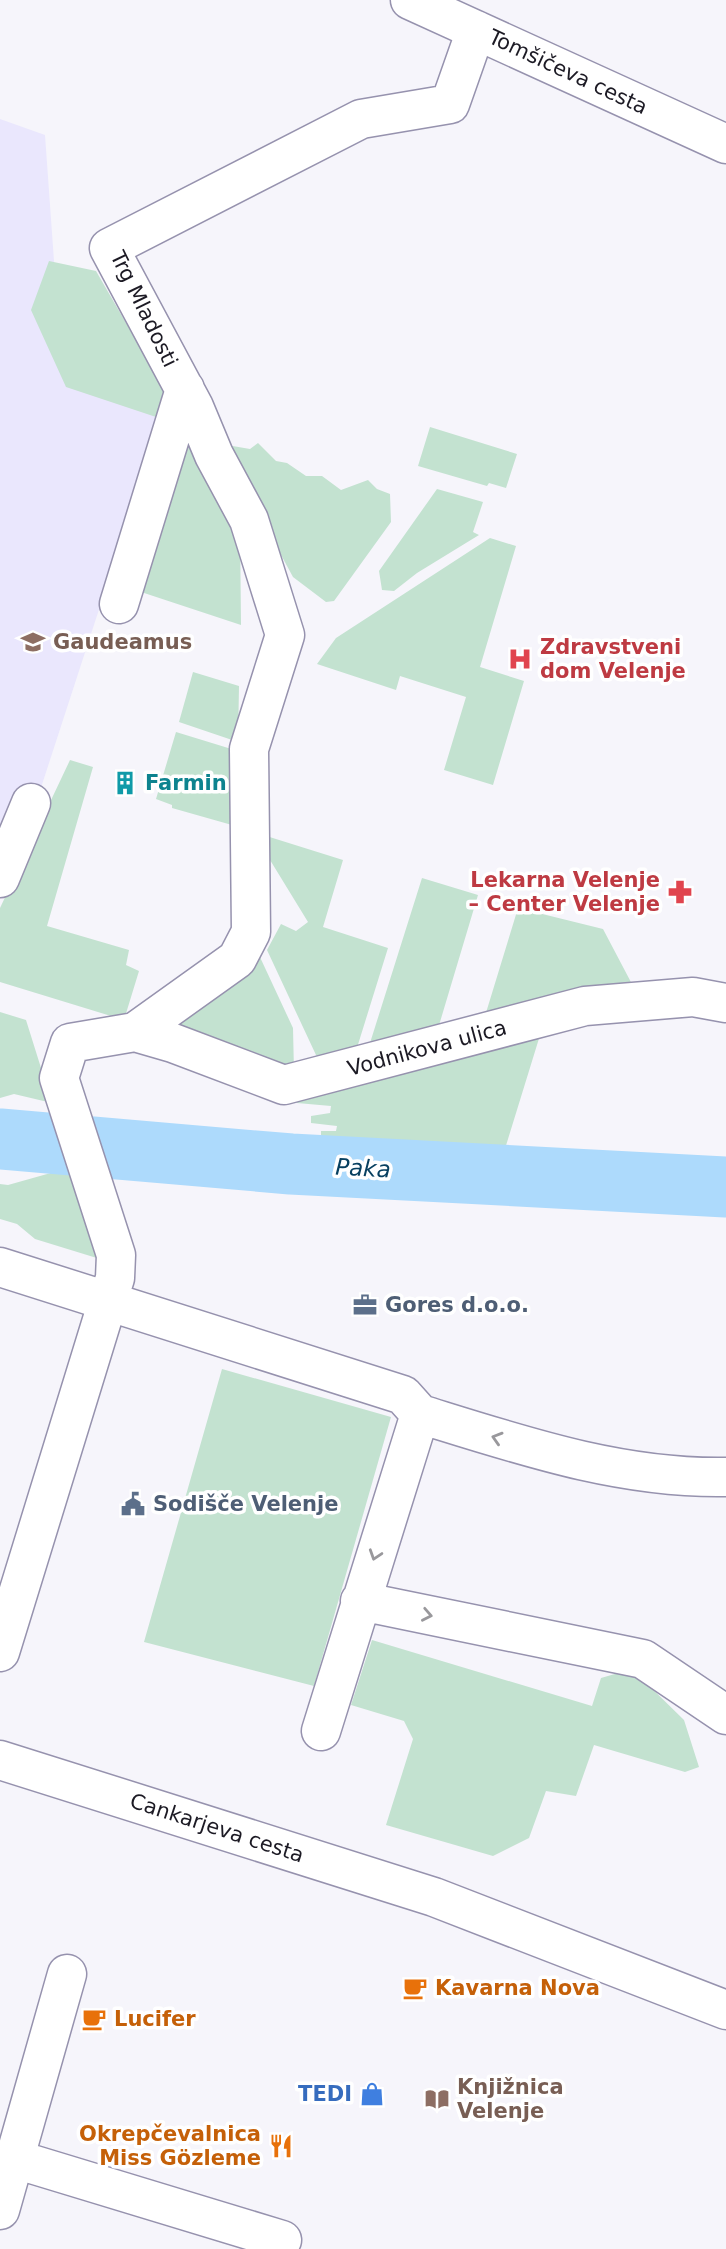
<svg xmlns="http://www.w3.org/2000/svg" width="726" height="2249" font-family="'DejaVu Sans',sans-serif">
<rect width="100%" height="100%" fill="#f6f5fb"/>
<path fill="#eae7fd" d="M0,119L45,135L62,373L162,416L7,892L0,889Z"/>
<path fill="#c3e2d0" d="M49,261L96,271L170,399L165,420L66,387L31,310Z
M186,425L240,525L241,625L132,589Z
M430,427L517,454L506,488L489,483L487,486L418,466Z
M258,443L276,461L287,463L306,476H322L341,490L368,480L377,489L390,494L391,522L334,601L326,602L293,577L221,444L250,449Z
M437,489L483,502L473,532L479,535L417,573L394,591L382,590L379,571Z
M490,538L516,546L480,667L524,681L493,785L444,770L466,697L400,676L396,690L317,664L336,638Z
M193,672L239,686L238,742L179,722Z
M176,732L238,751L239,827L172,808V805L156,799Z
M70,760L93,767L47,926L129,950L126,965L139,971L124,1020L0,982V908Z
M260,834L343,860L323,927L388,948L356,1051L321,1062L316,1055L267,950L281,924L296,931L308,922L259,842Z
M422,878L478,895L437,1032L370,1043Z
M518,908L603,929L633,986L485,1016Z
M259,955L293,1028L294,1072L166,1021Z
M0,1012L26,1020L52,1103L14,1094L0,1098Z
M541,1032L504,1152L321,1142V1131H336L337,1126L311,1123V1116L330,1113L331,1106L297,1103L288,1095Z
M72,1167L100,1259L35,1239L17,1224L0,1219V1184L8,1185Z
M222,1369L391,1417L314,1686L144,1642Z
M372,1640L592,1706L601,1678L632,1669L684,1720L699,1767L685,1772L594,1745L576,1796L546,1791L529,1838L493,1856L386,1825L413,1739L404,1721L351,1705Z"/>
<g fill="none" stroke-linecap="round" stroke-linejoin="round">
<path stroke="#addafc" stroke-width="61" d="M0,1139L291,1164L726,1187"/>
<g stroke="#9692ae" stroke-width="41">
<path id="minor" d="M410,0L726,144
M119,604L185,389
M0,878L31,803
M135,1032L173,1043L284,1085L585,1006L693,997L726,1003
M0,1267L403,1395L420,1414
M360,1601L643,1659L726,1715
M0,1652L115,1278L116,1255L59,1078L70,1043L135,1032L237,959L251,932L249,749L285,635L249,520L214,455L194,407L109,248L361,119L450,104L476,30
M321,1731L420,1414C520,1445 620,1479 726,1477
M0,1760L434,1897L726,2010
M15,2159L282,2240
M0,2210L67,1974"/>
</g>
<use href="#minor" stroke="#fff" stroke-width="38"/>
</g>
<defs><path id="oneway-chevron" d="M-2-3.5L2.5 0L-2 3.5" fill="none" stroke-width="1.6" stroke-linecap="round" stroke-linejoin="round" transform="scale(1.75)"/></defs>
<g stroke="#99989c">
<use href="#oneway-chevron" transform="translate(497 1438) rotate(-163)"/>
<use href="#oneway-chevron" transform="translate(375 1555) rotate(108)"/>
<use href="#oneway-chevron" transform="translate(427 1615) rotate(11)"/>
</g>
<defs>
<g id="school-bare" transform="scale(1.89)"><path d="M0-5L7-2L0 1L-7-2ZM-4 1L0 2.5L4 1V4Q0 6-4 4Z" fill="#8d6e63" stroke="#fff" stroke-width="2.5" paint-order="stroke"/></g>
<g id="hospital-bare" transform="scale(1.89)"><path d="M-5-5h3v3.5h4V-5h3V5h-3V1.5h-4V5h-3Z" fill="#e0444e" stroke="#fff" stroke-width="2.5" paint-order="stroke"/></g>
<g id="building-bare" transform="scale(1.89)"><path d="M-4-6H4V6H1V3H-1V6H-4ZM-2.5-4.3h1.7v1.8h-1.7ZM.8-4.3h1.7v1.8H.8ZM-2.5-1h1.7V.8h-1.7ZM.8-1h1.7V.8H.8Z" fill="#0f9aa8" stroke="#fff" stroke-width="2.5" paint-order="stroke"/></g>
<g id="pharmacy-bare" transform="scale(1.89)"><path d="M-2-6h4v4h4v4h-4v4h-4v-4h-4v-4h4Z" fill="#e0444e" stroke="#fff" stroke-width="2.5" paint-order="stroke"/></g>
<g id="office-bare" transform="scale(1.89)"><path d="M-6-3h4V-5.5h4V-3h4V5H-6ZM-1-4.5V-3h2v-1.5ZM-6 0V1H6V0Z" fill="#5c6f8a" stroke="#fff" stroke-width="2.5" paint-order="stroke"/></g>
<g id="civic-bare" transform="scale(1.89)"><path d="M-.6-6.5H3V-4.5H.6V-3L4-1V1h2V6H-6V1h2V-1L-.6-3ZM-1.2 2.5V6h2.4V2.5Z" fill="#5c6f8a" stroke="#fff" stroke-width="2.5" paint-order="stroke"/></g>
<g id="cafe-bare" transform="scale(1.89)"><path d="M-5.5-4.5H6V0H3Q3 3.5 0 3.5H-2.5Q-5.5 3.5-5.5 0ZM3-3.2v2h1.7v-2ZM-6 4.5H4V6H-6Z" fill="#e8710a" stroke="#fff" stroke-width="2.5" paint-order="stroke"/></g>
<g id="shop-bare" transform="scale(1.89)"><path d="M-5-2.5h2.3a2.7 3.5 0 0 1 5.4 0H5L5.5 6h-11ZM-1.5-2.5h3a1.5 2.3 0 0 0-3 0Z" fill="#3f7fe0" stroke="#fff" stroke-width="2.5" paint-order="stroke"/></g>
<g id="library-bare" transform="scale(1.89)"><path d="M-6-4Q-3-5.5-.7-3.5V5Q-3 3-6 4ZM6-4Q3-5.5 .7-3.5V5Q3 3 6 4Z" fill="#8d6e63" stroke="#fff" stroke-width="2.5" paint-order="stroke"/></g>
<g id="restaurant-bare" transform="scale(1.89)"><path d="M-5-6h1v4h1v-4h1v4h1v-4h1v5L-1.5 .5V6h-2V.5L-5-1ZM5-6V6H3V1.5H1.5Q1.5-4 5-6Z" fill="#e8710a" stroke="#fff" stroke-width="2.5" paint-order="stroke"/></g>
</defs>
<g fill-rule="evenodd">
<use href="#school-bare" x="33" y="642"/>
<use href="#hospital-bare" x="520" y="659"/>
<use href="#building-bare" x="125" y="783"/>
<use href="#pharmacy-bare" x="680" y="892"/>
<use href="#office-bare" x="365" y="1305"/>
<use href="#civic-bare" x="133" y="1504"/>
<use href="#cafe-bare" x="415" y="1988"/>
<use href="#cafe-bare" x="94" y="2019"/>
<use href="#shop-bare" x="372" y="2094"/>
<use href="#library-bare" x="437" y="2099"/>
<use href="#restaurant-bare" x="281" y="2146"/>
</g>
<g text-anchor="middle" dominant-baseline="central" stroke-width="7" stroke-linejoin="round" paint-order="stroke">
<g font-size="21" fill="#1c1a24" stroke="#fff">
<text transform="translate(568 72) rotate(25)">Tomšičeva cesta</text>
<text transform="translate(144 309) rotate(64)">Trg Mladosti</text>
<text transform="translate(427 1048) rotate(-15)">Vodnikova ulica</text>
<text transform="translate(217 1828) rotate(18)">Cankarjeva cesta</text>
</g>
<g font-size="21" font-weight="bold" fill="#785e54" stroke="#fff" text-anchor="start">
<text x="53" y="642">Gaudeamus</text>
<text x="457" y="2087">Knjižnica<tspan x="457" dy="24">Velenje</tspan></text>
</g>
<g font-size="21" font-weight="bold" fill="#be3a42" stroke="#fff" text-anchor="start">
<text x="540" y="647">Zdravstveni<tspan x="540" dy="24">dom Velenje</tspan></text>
<text x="660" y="880" text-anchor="end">Lekarna Velenje<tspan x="660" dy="24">– Center Velenje</tspan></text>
</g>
<g font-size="21" font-weight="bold" fill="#0d838f" stroke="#fff" text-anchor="start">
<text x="145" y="783">Farmin</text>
</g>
<g font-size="21" font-weight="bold" fill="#4e5e75" stroke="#fff" text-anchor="start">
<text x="385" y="1305">Gores d.o.o.</text>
<text x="153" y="1504">Sodišče Velenje</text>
</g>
<g font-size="21" font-weight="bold" fill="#c56008" stroke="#fff" text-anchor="start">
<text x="435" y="1988">Kavarna Nova</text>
<text x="114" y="2019">Lucifer</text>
<text x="261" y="2134" text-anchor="end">Okrepčevalnica<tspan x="261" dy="24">Miss Gözleme</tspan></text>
</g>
<g font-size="21" font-weight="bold" fill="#366cbe" stroke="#fff" text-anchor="end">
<text x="352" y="2094">TEDI</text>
</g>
<g font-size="23" font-style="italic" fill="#084060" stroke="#fff">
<text transform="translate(363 1168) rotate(3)">Paka</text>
</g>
</g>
</svg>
